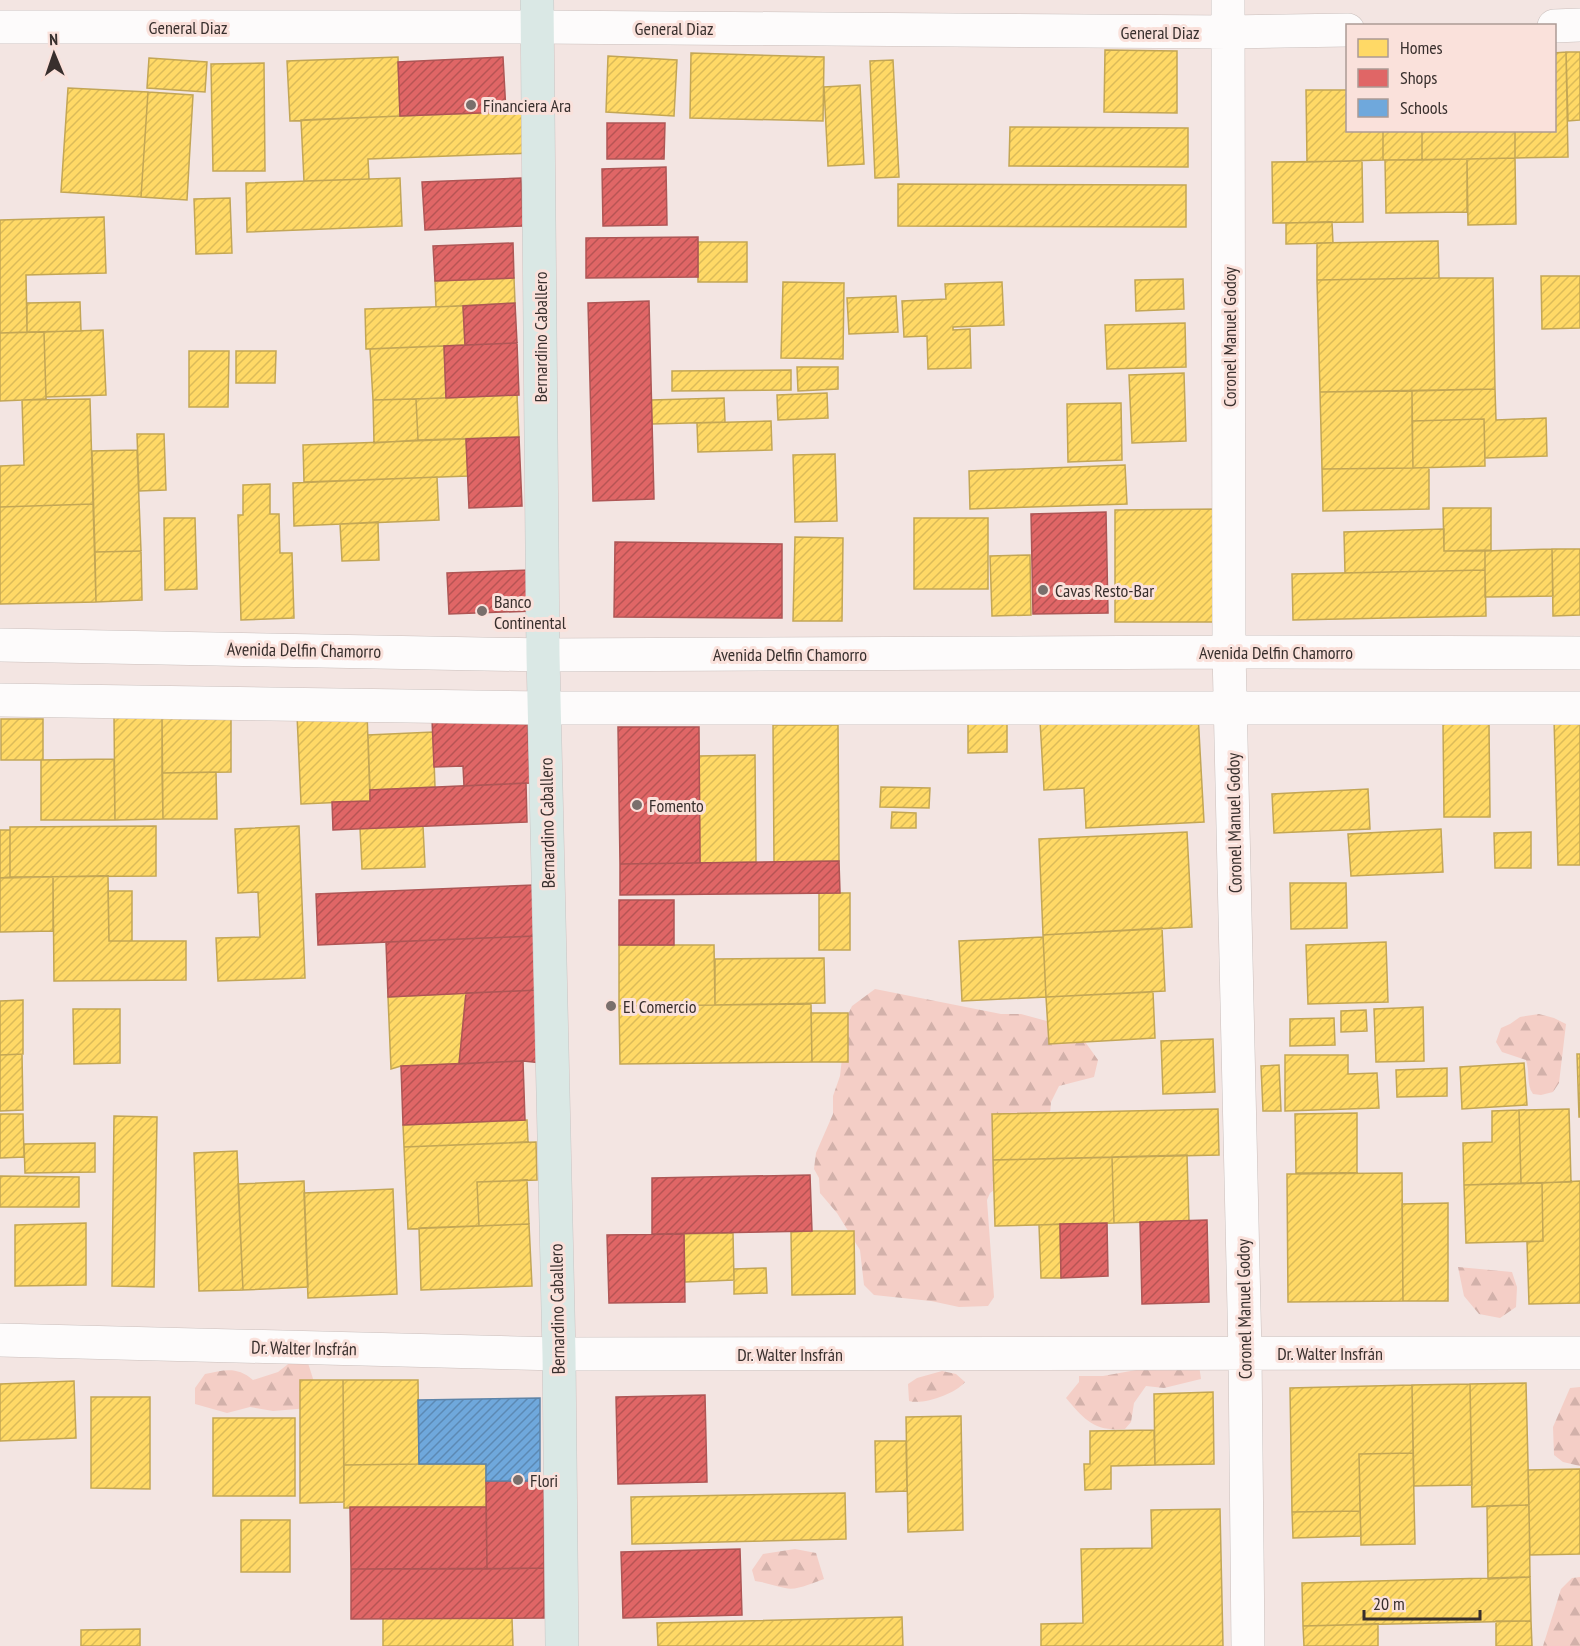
<svg xmlns="http://www.w3.org/2000/svg" width="1580" height="1646" font-family="'PT Sans Narrow',sans-serif">
<defs>
<pattern id="forest-firs" width="22" height="20" patternUnits="userSpaceOnUse" patternTransform="scale(1.5)"><rect width="22" height="20" fill="#f4cec6"/><path d="M5 1l3.5 6h-7zM16 11l3.5 6h-7z" fill="#d2b1aa"/></pattern>
<pattern id="homes-hatch" width="6" height="6" patternUnits="userSpaceOnUse" patternTransform="scale(1.5)"><rect width="6" height="6" fill="#ffd966"/><path d="M-1 1l2-2M0 6l6-6M5 7l2-2" fill="none" stroke="#dbbb59"/></pattern>
<pattern id="shops-hatch" width="6" height="6" patternUnits="userSpaceOnUse" patternTransform="scale(1.5)"><rect width="6" height="6" fill="#e06666"/><path d="M-1 1l2-2M0 6l6-6M5 7l2-2" fill="none" stroke="#b75454"/></pattern>
<pattern id="schools-hatch" width="6" height="6" patternUnits="userSpaceOnUse" patternTransform="scale(1.5)"><rect width="6" height="6" fill="#6fa8dc"/><path d="M-1 1l2-2M0 6l6-6M5 7l2-2" fill="none" stroke="#5c89b3"/></pattern>
</defs>
<rect width="100%" height="100%" fill="#f3e5e2"/>
<path fill="url(#forest-firs)" d="M875,989L1001,1014H1021L1076,1029L1098,1060L1094,1077L1059,1086L1051,1102L1047,1154L990,1193L987,1200L994,1297L988,1306L959,1307L931,1301L874,1295L864,1285L860,1250L837,1213L820,1193L819,1178L814,1169L816,1153L833,1114V1096L840,1076L842,1058L844,1023L852,1006Z
M1539,1014L1554,1018L1566,1024L1559,1083L1553,1092L1541,1095L1533,1094C1526,1084 1530,1072 1526,1060L1502,1052L1496,1042L1501,1028L1510,1024L1520,1017Z
M1458,1267L1512,1272L1517,1287L1516,1307L1500,1318L1479,1314L1464,1296Z
M292,1361L308,1363L315,1385L309,1408L273,1411L250,1407L227,1413L195,1404V1388L205,1374C224,1370 237,1366 253,1380L278,1372Z
M1175,1363L1199,1365L1201,1379L1164,1388L1146,1386L1134,1403L1131,1422L1125,1429C1094,1432 1084,1419 1066,1398L1079,1382V1376H1103Z
M942,1371L956,1374L965,1382C955,1394 924,1405 909,1401L908,1384L917,1378Z
M1580,1387V1466L1563,1462L1554,1455L1553,1427L1570,1388Z
M795,1549L816,1553L824,1579C812,1583 797,1591 785,1588C775,1586 765,1582 755,1581L752,1570L763,1554Z
M1580,1577V1646H1543L1561,1589L1572,1578Z"/>
<path fill="url(#homes-hatch)" stroke="#c3a655" stroke-width="1.5" d="M1105,50L1177,51V113L1104,112Z
M1566,52H1580V120L1568,121Z
M1566,52L1568,157L1515,158V130H1554V53Z
M691,53L824,57L823,121L690,118Z
M608,56L677,60L674,116L606,112Z
M398,57L400,116L290,121L287,61Z
M149,58L207,62L205,92L147,88Z
M893,60L899,177L875,178L870,61Z
M264,63L265,171H213L211,64Z
M860,85L864,164L828,166L824,87Z
M68,88L148,92L141,197L61,192Z
M1306,90H1348V130H1383V160L1307,162Z
M148,92L193,95L187,200L141,197Z
M530,111L532,153L368,159L369,179L304,181L301,120Z
M1010,127L1188,128V167L1009,166Z
M1383,130H1422V160H1383Z
M1422,130H1515V158L1422,160Z
M1515,158L1516,224L1468,225L1467,159Z
M1467,159V212L1386,213L1385,160Z
M1362,161L1363,222L1273,223L1272,162Z
M400,178L402,226L247,232L246,183Z
M898,184L1186,185V227L898,226Z
M230,198L232,253L196,254L194,199Z
M104,217L106,273L26,275L27,332L0,333V220Z
M1332,222L1333,243L1286,244V223Z
M1438,241L1439,278L1317,280V243Z
M698,242H747V282H698Z
M1541,276H1580V328L1542,329Z
M514,278L515,303L436,307L435,281Z
M1439,278H1493L1495,389L1320,392L1317,280Z
M1183,279L1184,309L1136,311L1135,280Z
M783,282L844,283L843,359L781,358Z
M1002,282L1004,325L953,327V330L970,329L971,368L928,369L927,336L904,337L902,301L946,299L945,284Z
M896,296L898,332L849,334L847,298Z
M80,302L81,331L27,332V303Z
M463,306L465,345L366,349L365,309Z
M1185,323L1186,367L1107,369L1105,325Z
M103,330L106,395L46,397L44,332Z
M44,332L46,399L0,401V333Z
M444,346L446,398L373,400L370,349Z
M189,351H229L228,407H189Z
M236,351H276L275,383H236Z
M797,367H838V389L798,391Z
M791,370V390L672,391V371Z
M1184,373L1186,441L1132,443L1129,375Z
M1495,389L1496,420L1546,418L1547,456L1485,458L1484,419L1412,421V391Z
M1412,391L1413,468L1322,469L1320,392Z
M827,393L828,418L778,420L777,395Z
M517,395L519,437L418,440L416,399Z
M724,398L725,422L652,424L651,400Z
M90,399L93,504L0,507V466L24,465L22,400Z
M416,399L418,440L374,443L373,400Z
M1121,403L1122,460L1068,462L1067,404Z
M1484,419L1485,466L1413,468L1412,421Z
M771,421L772,450L698,452L697,423Z
M137,434H164L166,490L139,491Z
M466,439L468,476L304,482L303,445Z
M137,450L141,551L95,552L92,451Z
M835,454L837,521L795,522L793,455Z
M1125,465L1127,504L970,509L969,471Z
M1413,468H1429V509L1323,511L1322,469Z
M437,477L439,520L294,526L293,483Z
M270,484V514H279L280,553H292L294,618L241,620L238,515H243V485Z
M93,504L96,602L0,604V507Z
M1443,508H1491V550L1444,551Z
M1220,509L1221,622H1115V510Z
M164,518H195L197,589L165,590Z
M914,518H988V589H914Z
M378,522L379,560L342,561L340,524Z
M1444,529V551H1485V570L1345,573L1344,532Z
M795,537L843,538L842,621H793Z
M1552,549H1580V615L1553,616Z
M1552,549L1553,596L1485,597V551Z
M141,551L142,600L96,602L95,552Z
M1030,555L1031,615L992,616L990,556Z
M1485,570L1486,616L1293,620L1292,574Z
M367,712L370,801L301,804L297,715Z
M968,713L1007,714V752L968,753Z
M1198,714L1204,822L1086,828L1084,788L1044,790L1040,721Z
M231,715V772L162,773V716Z
M114,716H162L163,819L115,820Z
M1,719H43V760H1Z
M1554,719H1580V865H1558Z
M1489,723L1490,817H1444L1443,724Z
M773,725H838L839,861L774,862Z
M433,732L435,787L370,790L368,735Z
M755,755L756,862L700,863L699,756Z
M114,759L115,820H41V760Z
M216,772L217,819H163L162,773Z
M881,787L930,788L929,808L880,807Z
M1368,789L1370,829L1274,833L1272,794Z
M892,812L916,813V828H891Z
M156,826V876L10,877V827Z
M299,826L305,978L218,981L216,938L260,937L258,892L238,893L235,829Z
M423,826L425,867L362,869L360,828Z
M1441,829L1443,872L1351,876L1348,834Z
M0,830H10V877L0,878Z
M1187,832L1192,927L1043,935L1039,839Z
M1531,832V868H1495L1494,833Z
M108,876L109,941H186V980L54,981L53,877Z
M53,877V931L0,932V878Z
M1290,883H1346L1347,928L1291,929Z
M108,891H132V941H109Z
M819,893H850V950H819Z
M1162,928L1165,991L1046,997L1043,935Z
M1043,937L1046,997L962,1001L959,941Z
M1386,942L1388,1002L1308,1004L1306,945Z
M619,945H714L715,1005L619,1006Z
M824,958L825,1003L715,1005V959Z
M1153,992L1155,1038L1049,1044L1046,997Z
M466,993L459,1064L401,1066L391,1069L388,997Z
M23,1000V1054L0,1055V1001Z
M811,1004L812,1062L620,1064L619,1006Z
M1423,1007L1424,1061L1376,1062L1374,1009Z
M73,1009H120V1063L74,1064Z
M1366,1010L1367,1031L1341,1032V1011Z
M811,1013H848V1062H812Z
M1334,1018L1335,1045L1290,1046V1019Z
M1213,1039L1215,1092L1163,1094L1161,1041Z
M22,1054L23,1110L0,1111V1055Z
M1577,1054H1580V1117H1579Z
M1285,1055H1348V1074L1377,1073L1379,1108L1285,1111Z
M1524,1063L1527,1105L1462,1109L1460,1067Z
M1279,1065L1281,1111H1263L1261,1066Z
M1447,1068V1096L1397,1097L1396,1070Z
M1218,1109L1219,1155L993,1160L992,1114Z
M1569,1109L1571,1182L1521,1183L1519,1110Z
M1519,1110L1521,1183L1464,1185L1463,1143L1492,1142V1111Z
M1357,1113V1173H1296L1295,1114Z
M0,1114H23L24,1157L0,1158Z
M114,1116L157,1117L154,1287L112,1286Z
M527,1120L528,1142L404,1147L403,1125Z
M536,1142L537,1180L477,1182L479,1226L408,1229L404,1147Z
M95,1143V1172L25,1173L24,1144Z
M237,1151L243,1290L199,1291L194,1153Z
M1187,1155L1189,1221L1114,1223L1112,1157Z
M1112,1157L1114,1223L995,1226L993,1160Z
M1402,1173L1403,1301L1288,1302L1287,1174Z
M0,1176L79,1177V1207H0Z
M527,1180L529,1224L479,1226L477,1182Z
M304,1181L308,1287L243,1290L238,1184Z
M1580,1181V1303L1529,1304L1527,1242L1543,1241L1542,1183Z
M1542,1183L1543,1241L1466,1243L1464,1185Z
M393,1189L397,1294L308,1298L304,1193Z
M1448,1203V1301H1403L1402,1204Z
M86,1223V1285L15,1286V1225Z
M529,1224L532,1286L421,1290L419,1228Z
M1060,1224L1061,1278H1041L1039,1225Z
M812,1231H854L855,1294L792,1295L791,1232Z
M733,1233L734,1280L685,1282L684,1234Z
M766,1268L767,1293L734,1294V1269Z
M300,1380H343L344,1502L300,1503Z
M343,1380H418L419,1464L344,1465Z
M74,1381L76,1438L0,1441V1384Z
M1526,1383L1529,1505L1472,1507L1470,1384Z
M1470,1384L1472,1485L1414,1486L1412,1385Z
M1412,1385L1413,1453L1359,1454L1360,1511L1292,1512L1290,1388Z
M1213,1392L1214,1464L1155,1465L1154,1394Z
M91,1397H150V1489L91,1488Z
M961,1416L963,1530L908,1532L906,1417Z
M213,1418H295V1496H213Z
M1154,1430L1155,1465L1111,1466V1489L1085,1490L1084,1464H1090V1431Z
M875,1441H906L907,1491L876,1492Z
M1413,1453L1415,1544L1361,1545L1359,1454Z
M419,1464H486V1507L344,1508V1465Z
M1580,1469V1554L1530,1555L1528,1470Z
M845,1493L846,1539L632,1544L631,1497Z
M1529,1505L1530,1577L1488,1579L1487,1506Z
M1220,1509L1223,1646H1041V1624L1083,1623L1081,1549L1152,1548L1151,1510Z
M1360,1511L1361,1536L1293,1538L1292,1512Z
M241,1520H290V1572H241Z
M1530,1577L1531,1621L1303,1626L1302,1583Z
M902,1617L903,1646H658L657,1623Z
M383,1618H512L513,1646H383Z
M1496,1621H1531L1532,1646H1496Z
M1378,1624V1646H1304L1303,1626Z
M140,1629V1646H81V1630Z"/>
<path fill="url(#shops-hatch)" stroke="#ae5655" stroke-width="1.5" d="M503,57L506,112L400,116L398,62Z
M607,123H665L664,159H607Z
M666,167L667,225L603,226L602,169Z
M521,178L523,226L425,230L422,182Z
M698,237V277L586,278V238Z
M513,243L514,278L435,281L433,246Z
M649,301L654,499L593,501L588,303Z
M515,303L517,343L465,345L463,306Z
M517,343L519,395L446,398L444,346Z
M519,437L522,506L469,508L466,439Z
M1106,512L1108,613L1033,614L1031,514Z
M615,542L782,544V618L614,617Z
M531,570L533,611L449,614L447,573Z
M527,715L530,783L464,786L463,766L434,767L432,719Z
M618,727H699L700,863L620,864Z
M526,783L527,822L333,830L332,802L370,801V790Z
M839,861L840,893L620,895V864Z
M534,885L536,936L318,945L316,894Z
M619,900H674V945H619Z
M536,936L538,990L388,997L386,942Z
M540,990L542,1063L523,1061L459,1064L466,993Z
M523,1061L525,1120L403,1125L401,1066Z
M810,1175L812,1231L652,1234V1178Z
M1207,1220L1209,1302L1142,1304L1140,1222Z
M1107,1223L1108,1276L1061,1278L1060,1224Z
M684,1234L685,1302L609,1303L607,1235Z
M705,1395L707,1482L618,1484L616,1397Z
M486,1481H544V1568L487,1569Z
M350,1507H486L487,1569H351Z
M740,1549L742,1615L623,1618L621,1552Z
M544,1568V1618L351,1619V1569Z"/>
<path fill="url(#schools-hatch)" stroke="#5e84a8" stroke-width="1.5" d="M540,1398V1481H486V1464H419L418,1400Z"/>
<g fill="none" stroke-linecap="round" stroke-linejoin="round">
<g stroke="#cabfbc" stroke-width="34">
<path id="minor" d="M1228,0L1229,652L1245,1353L1248,1646
M1554,26L1580,25
M0,27H538L1228,32L1348,30
M0,645L543,655L1229,652L1580,653
M0,700L544,708H1580
M0,1340L559,1354L1580,1353"/>
</g>
<g stroke="#cbc4c3" stroke-width="34">
<path id="trunk" d="M537,0L543,655L559,1354L562,1646"/>
</g>
<use href="#minor" stroke="#fdfbfb" stroke-width="33"/>
<use href="#trunk" stroke="#dae8e5" stroke-width="33"/>
</g>
<g fill="#796f6c" stroke="#fae1db" stroke-width="2">
<circle cx="471" cy="105" r="6"/>
<circle cx="1043" cy="590" r="6"/>
<circle cx="482" cy="611" r="6"/>
<circle cx="637" cy="805" r="6"/>
<circle cx="611" cy="1006" r="6"/>
<circle cx="518" cy="1480" r="6"/>
</g>
<g text-anchor="middle" dominant-baseline="central" stroke-width="6" stroke-linejoin="round" paint-order="stroke">
<g font-size="18" fill="#382f2d" stroke="#fae1db">
<text x="188" y="27">General Diaz</text>
<text x="674" y="28">General Diaz</text>
<text x="1160" y="32">General Diaz</text>
<text transform="translate(540 337) rotate(-90)">Bernardino Caballero</text>
<text transform="translate(1229 337) rotate(-90)">Coronel Manuel Godoy</text>
<text transform="translate(304 650) rotate(1)">Avenida Delfin Chamorro</text>
<text x="1276" y="652">Avenida Delfin Chamorro</text>
<text x="790" y="654">Avenida Delfin Chamorro</text>
<text transform="translate(547 823) rotate(-91)">Bernardino Caballero</text>
<text transform="translate(1234 823) rotate(-91)">Coronel Manuel Godoy</text>
<text transform="translate(557 1309) rotate(-91)">Bernardino Caballero</text>
<text transform="translate(1244 1309) rotate(-91)">Coronel Manuel Godoy</text>
<text transform="translate(304 1348) rotate(1)">Dr. Walter Insfrán</text>
<text x="1330" y="1353">Dr. Walter Insfrán</text>
<text x="790" y="1354">Dr. Walter Insfrán</text>
</g>
<g font-size="18" fill="#382f2d" stroke="#fae1db" text-anchor="start">
<text x="483" y="105">Financiera Ara</text>
<text x="1055" y="590">Cavas Resto-Bar</text>
<text x="494" y="601">Banco<tspan x="494" dy="21">Continental</tspan></text>
<text x="649" y="805">Fomento</text>
<text x="623" y="1006">El Comercio</text>
<text x="530" y="1480">Flori</text>
</g>
</g>
<rect x="1346" y="24" width="210" height="108" fill="#fae1db" stroke="#ac9a95" stroke-width="1.5"/>
<rect x="1358" y="39" width="30" height="18" fill="#ffd966" stroke="#ac9a95" stroke-width="1.5"/>
<text x="1400" y="54" font-size="18" fill="#382f2d">Homes</text>
<rect x="1358" y="69" width="30" height="18" fill="#e06666" stroke="#ac9a95" stroke-width="1.5"/>
<text x="1400" y="84" font-size="18" fill="#382f2d">Shops</text>
<rect x="1358" y="99" width="30" height="18" fill="#6fa8dc" stroke="#ac9a95" stroke-width="1.5"/>
<text x="1400" y="114" font-size="18" fill="#382f2d">Schools</text>
<g transform="translate(54 54) rotate(358)" stroke="#fae1db" stroke-width="4.5" paint-order="stroke">
<path d="M0-4.5L10 22L0 15L-10 22Z" fill="#382f2d"/>
<text y="-9" font-size="16" font-weight="bold" text-anchor="middle" fill="#382f2d">N</text>
</g>
<path d="M1364 1610v9h116v-9" fill="none" stroke="#382f2d" stroke-width="3"/>
<text x="1373" y="1610" font-size="18" fill="#382f2d" stroke="#fae1db" stroke-width="4.5" paint-order="stroke">20 m</text>
</svg>
